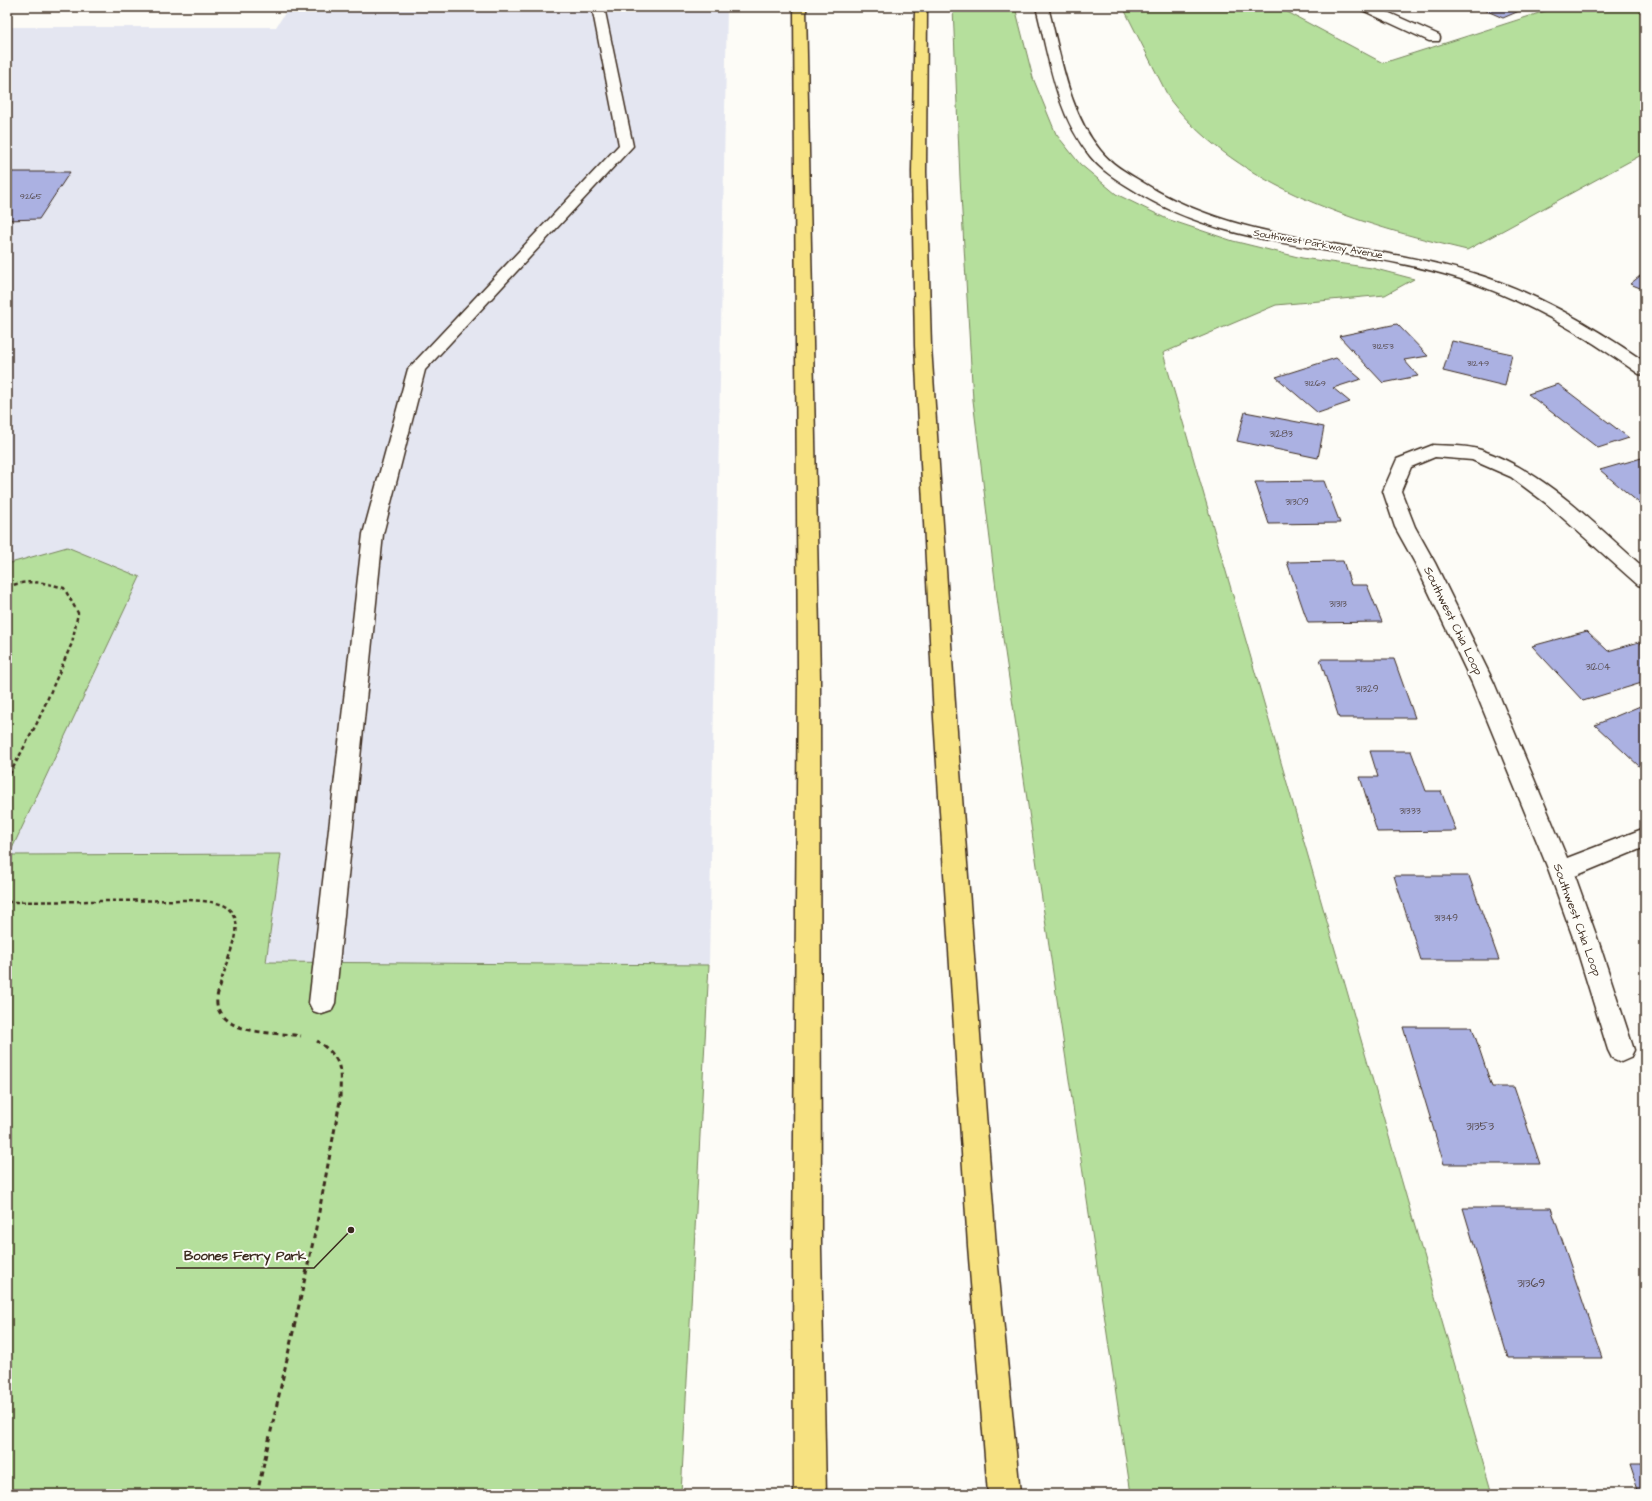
<svg xmlns="http://www.w3.org/2000/svg" width="1652" height="1501" font-family="'Architects Daughter',sans-serif">
<rect width="100%" height="100%" fill="#fdfcf7"/>
<filter id="ink" filterUnits="userSpaceOnUse"><feTurbulence type="fractalNoise" baseFrequency=".025" numOctaves="2"/><feDisplacementMap in="SourceGraphic" scale="8" xChannelSelector="R" yChannelSelector="G"/><feConvolveMatrix kernelMatrix="1 2 1 2 8 2 1 2 1" color-interpolation-filters="sRGB"/></filter>
<g filter="url(#ink)">
<path fill="#e4e6f1" d="M289,7H727L709,965L266,962L281,854L8,855L140,577L7,565V27H276Z"/>
<path fill="#b5df9c" stroke="#78845d" d="M953,7H1015L1033,78L1056,134L1080,164L1116,194L1167,219L1233,241L1302,258L1372,268L1414,279L1385,295L1276,305L1163,353L1492,1494H1131L998,605L973,400L960,178Z
M1123,7H1278L1383,63L1558,7H1645V153L1467,250C1362,225 1239,189 1170,100Z
M67,547L140,577L9,855L281,854L266,962L709,965L681,1494H7V564Z"/>
<path fill="#abb1e2" stroke="#3b2a1e" d="M1478,7H1548L1536,12L1526,8L1503,18Z
M7,172H70L39,219L7,220Z
M1645,272V290L1630,284Z
M1397,324L1428,356L1404,360L1418,376L1383,383L1339,336Z
M1452,341L1512,354L1505,386L1443,371Z
M1336,358L1361,379L1333,388L1350,402L1318,413L1276,377Z
M1558,384L1629,438L1598,448L1528,394Z
M1245,412L1324,427L1318,458L1237,441Z
M1645,457V508L1600,470Z
M1324,481L1340,523L1269,524L1255,482Z
M1343,561L1351,585H1367L1382,622L1308,623L1287,562Z
M1587,631L1608,651L1639,642L1645,648V682L1583,701L1532,646Z
M1320,659H1394L1415,718H1339Z
M1645,704V765L1640,767L1595,725Z
M1370,751H1411L1426,791H1441L1456,831L1377,832L1360,777H1378Z
M1394,876H1469L1499,960H1421Z
M1403,1027H1472L1492,1087H1514L1540,1164H1444Z
M1463,1208H1551L1602,1358H1508Z
M1628,1464H1645V1494H1638Z"/>
<g fill="none" stroke-linecap="round" stroke-linejoin="round">
<g stroke="#3b2a1e" stroke-width="3">
<path id="service" d="M592,7H604L633,146L425,370L383,534L335,1003L331,1011L322,1014L313,1011L309,1003L363,534L408,369L619,145Z
M1360,7H1376L1439,35L1440,38L1439,41H1429L1362,10Z"/>
</g>
<g stroke="#3b2a1e" stroke-width="3">
<path id="minor" d="M1433,445C1448,446 1467,445 1481,450C1546,472 1595,525 1645,569V587L1638,585L1547,504L1511,477L1472,460L1435,457L1411,467L1401,491L1415,527L1435,563L1494,683L1567,858L1645,828V847L1575,876L1599,943L1634,1050L1630,1058L1621,1062L1612,1058L1608,1050L1575,943L1549,871L1472,683L1415,563L1395,527L1383,491L1397,459Z"/>
</g>
<g stroke="#3b2a1e" stroke-width="3">
<path id="tertiary" d="M1036,7H1048C1061,55 1068,111 1100,150C1111,164 1127,173 1142,182C1239,244 1360,240 1469,272C1532,290 1591,325 1645,362V375L1639,374C1584,335 1526,300 1461,279C1352,244 1231,253 1132,189C1117,180 1101,170 1090,156C1056,114 1049,58 1036,7Z"/>
</g>
<g stroke="#3b2a1e" stroke-width="3">
<path id="motorway" d="M794,7H806L820,678L821,1249L826,1494H794L793,1249L798,678Z
M915,7H927L926,172L931,346L956,718L996,1246L1020,1494H988L968,1246L934,718L915,346L912,172Z"/>
</g>
<path stroke="#3b2a1e" stroke-width="2.5" stroke-dasharray="4 3" stroke-linecap="butt" d="M7,587C29,579 42,582 64,588L78,613L72,643L37,723L7,779
M7,902L189,900C200,901 212,901 223,905C252,917 226,963 220,984"/>
<path stroke="#3b2a1e" stroke-width="3" stroke-dasharray="5 4" stroke-linecap="butt" d="M221,983C219,989 216,997 217,1004C222,1036 278,1032 301,1036
M257,1494L315,1233L340,1101C340,1070 345,1060 317,1041"/>
<use href="#service" fill="#fdfcf7" fill-rule="evenodd"/>
<use href="#minor" fill="#fdfcf7" fill-rule="evenodd"/>
<use href="#tertiary" fill="#fdfcf7" fill-rule="evenodd"/>
<use href="#motorway" fill="#f7e281" fill-rule="evenodd"/>
</g>
</g>
<g text-anchor="middle" dominant-baseline="central" stroke-width="4" stroke-linejoin="round" paint-order="stroke">
<g font-size="9" fill="#574c4f">
<text x="31" y="196">9265</text>
<text x="1383" y="346">31253</text>
<text x="1478" y="363">31249</text>
<text x="1315" y="383">31269</text>
</g>
<g font-size="10" fill="#3b2a1e" stroke="#fdfcf7">
<text transform="translate(1318 244) rotate(10)">Southwest Parkway Avenue</text>
</g>
<g font-size="10" fill="#574c4f">
<text x="1281" y="434">31283</text>
<text x="1297" y="502">31309</text>
<text x="1338" y="604">31313</text>
<text x="1598" y="667">31204</text>
<text x="1367" y="689">31329</text>
<text x="1410" y="811">31333</text>
<text x="1446" y="918">31349</text>
</g>
<g font-size="12" fill="#3b2a1e" stroke="#fdfcf7">
<text transform="translate(1453 621) rotate(64)">Southwest Chia Loop</text>
<text transform="translate(1577 920) rotate(70)">Southwest Chia Loop</text>
</g>
<g font-size="12" fill="#574c4f">
<text x="1480" y="1126">31353</text>
<text x="1531" y="1283">31369</text>
</g>
</g>
<path fill="none" stroke="#3b2a1e" stroke-width="1.5" d="M351 1230L314 1268H176"/>
<circle fill="#3b2a1e" stroke="#fdfcf7" stroke-width="1.5" cx="351" cy="1230" r="4"/>
<g font-size="13" text-anchor="middle" font-weight="bold" fill="#3b2a1e" stroke="#fdfcf7" stroke-width="4" stroke-linejoin="round" paint-order="stroke">
<text x="245" y="1260">Boones Ferry Park</text>
</g>
<rect width="1652" height="1501" fill="none" stroke="#fdfcf7" stroke-width="24"/>
<rect x="12" y="12" width="1628" height="1477" fill="none" stroke="#3b2a1e" stroke-width="1.5" filter="url(#ink)"/>
</svg>
